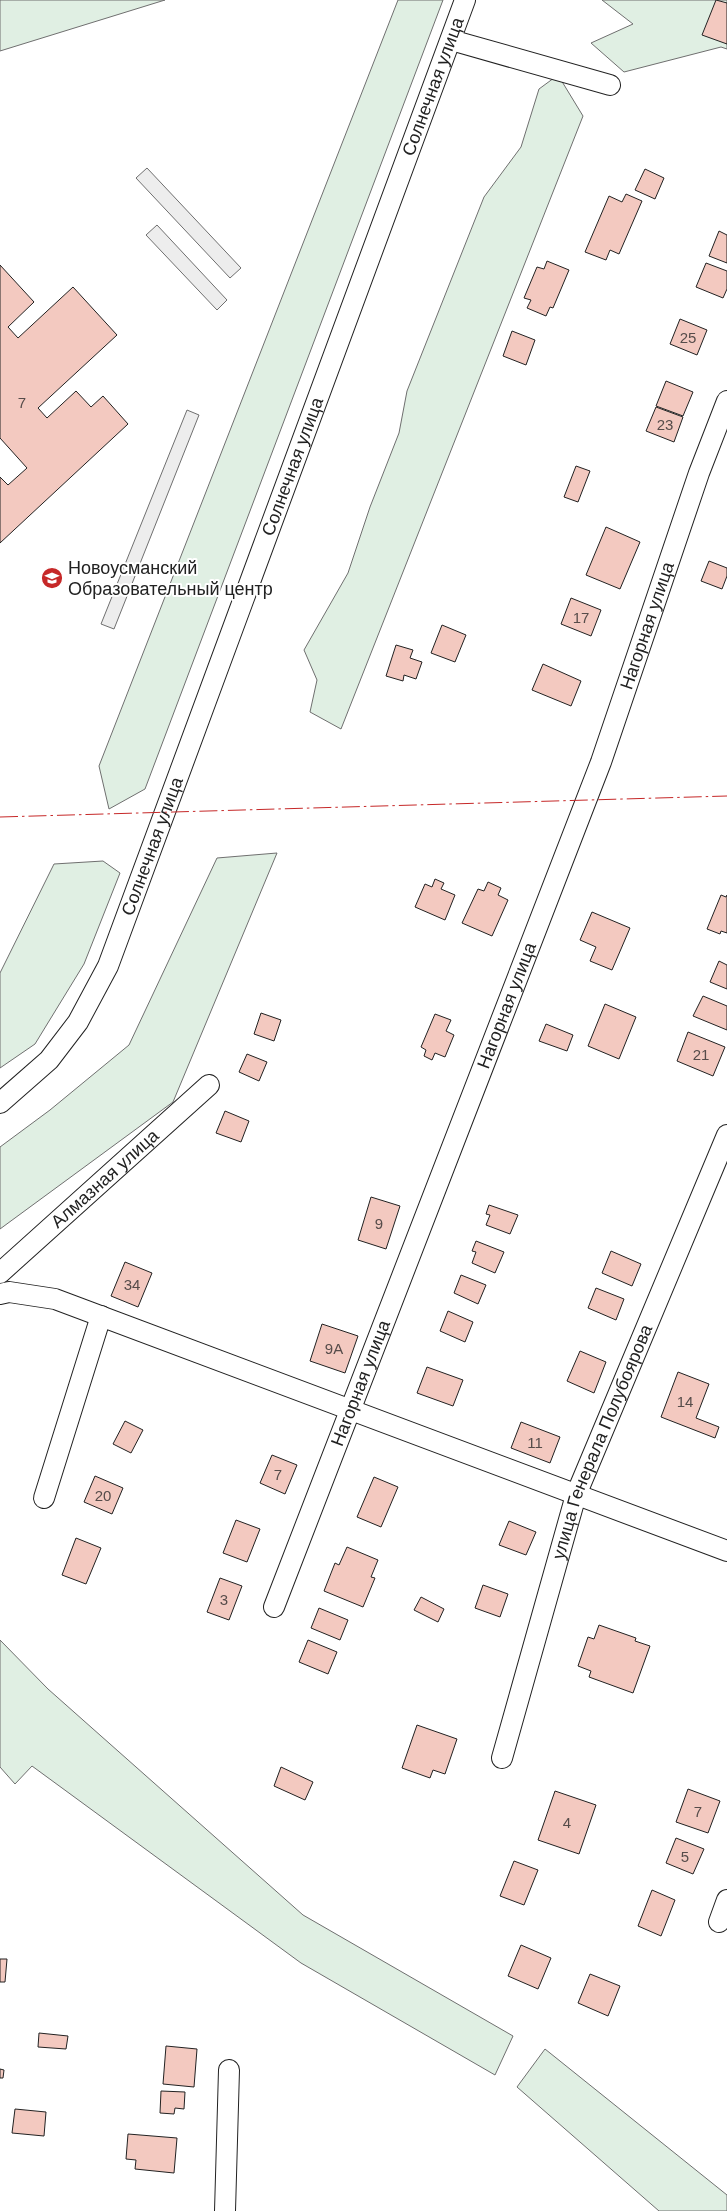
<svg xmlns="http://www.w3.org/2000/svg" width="727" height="2211" font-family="Arial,sans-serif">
<rect width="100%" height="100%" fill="#fff"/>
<path fill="#e0efe3" stroke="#6f6f6f" d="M0,0H165L0,51Z
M398,0H443L145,789L109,809L99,766Z
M602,0H727V49L721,47L624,72L591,43L633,24Z
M558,75L583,116L341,729L310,712L317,680L304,650L348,573L370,507L399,433L407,391L484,197L521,147L539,89Z
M277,853L173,1102L0,1229V1147L50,1110L129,1045L217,858Z
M103,861L120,873L84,964L35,1044L0,1068V973L54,864Z
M0,1640L48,1689L303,1915L513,2036L495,2075L301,1963L32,1766L15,1784L0,1767Z
M545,2049L727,2195V2211H659L517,2087Z"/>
<path fill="#ededed" stroke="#6f6f6f" d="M147,168L241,268L230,278L136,178Z
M157,225L227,300L217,310L146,235Z
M187,410L199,415L114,629L101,624Z"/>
<path fill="#f3c9c0" stroke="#222" d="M716,0L727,3V44L702,35Z
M645,169L664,178L655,199L635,190Z
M626,194L642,201L619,254L610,250L606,260L585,252L609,196L622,202Z
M719,231L727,235V263L709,256Z
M547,261L569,270L553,308L550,307L546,316L527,308L531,300L524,298L537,267L544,269Z
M706,263L727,271V289L723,298L696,287Z
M0,265L34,302L8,327L18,338L73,287L117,335L38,408L47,418L76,391L91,407L103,396L128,424L0,543V477L8,485L27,468L0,438Z
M680,319L707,330L697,355L670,344Z
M512,331L535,340L526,365L503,356Z
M666,381L693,392L683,416L656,406Z
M656,407L683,417L674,442L646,431Z
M576,466L590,471L578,502L564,497Z
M606,527L640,542L620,589L586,575Z
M709,561L727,568V576L722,589L701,581Z
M571,598L601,610L591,636L561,624Z
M442,625L466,635L455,662L431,653Z
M396,645L413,650L410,658L422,662L416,679L404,675L403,681L386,676Z
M543,664L581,681L571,706L532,690Z
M435,879L444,883L441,889L455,895L445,920L415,907L425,884L432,887Z
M488,882L501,888L498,895L508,900L492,936L462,923L478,889L484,891Z
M721,895L726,897L727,895V933L721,931L720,934L707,929Z
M592,912L630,928L612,970L590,961L596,947L580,940Z
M719,961L727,965V989L710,982Z
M703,996L727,1006V1030L693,1016Z
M605,1004L636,1017L619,1059L588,1046Z
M261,1013L281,1020L274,1041L254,1034Z
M435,1014L451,1020L446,1031L454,1035L445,1057L435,1053L432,1060L424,1056L426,1050L421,1047Z
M546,1024L573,1035L567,1051L539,1041Z
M688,1032L725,1047L713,1076L677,1061Z
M247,1054L267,1062L259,1081L239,1072Z
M225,1111L249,1121L241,1142L216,1133Z
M371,1197L400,1206L386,1249L358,1240Z
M489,1205L518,1215L510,1234L486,1225L490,1215L486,1214Z
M476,1241L504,1252L495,1273L472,1263L476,1252L472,1251Z
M611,1251L641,1264L632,1286L602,1273Z
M125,1262L152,1273L138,1307L111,1296Z
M461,1275L486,1285L478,1304L454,1293Z
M596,1288L624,1299L616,1320L588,1308Z
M448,1311L473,1322L465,1342L440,1331Z
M322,1324L358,1336L345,1373L310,1361Z
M580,1351L606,1362L594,1393L567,1381Z
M427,1367L463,1380L453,1406L417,1393Z
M678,1372L709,1384L696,1418L719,1427L715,1438L661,1417Z
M125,1421L143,1430L131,1453L113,1444Z
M521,1422L560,1437L550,1463L511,1448Z
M272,1455L297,1465L285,1494L260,1483Z
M95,1476L123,1488L112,1514L84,1502Z
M374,1477L398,1487L381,1527L357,1517Z
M236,1520L260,1529L247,1562L223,1553Z
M509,1521L536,1532L526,1555L499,1545Z
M76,1538L101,1548L86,1584L62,1575Z
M347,1547L378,1560L371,1577L375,1578L363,1607L324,1591L335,1563L339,1565Z
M220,1578L242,1586L229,1620L207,1612Z
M483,1585L508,1594L500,1617L475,1608Z
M421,1597L444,1609L438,1622L414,1610Z
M319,1608L348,1620L340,1640L311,1628Z
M599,1625L636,1638L635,1641L650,1646L633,1693L589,1677L591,1671L578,1666L588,1637L594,1639Z
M308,1640L337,1652L328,1674L299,1662Z
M417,1725L457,1739L445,1774L433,1770L430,1778L402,1768Z
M281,1767L313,1782L305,1800L274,1786Z
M688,1789L720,1801L708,1833L676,1822Z
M555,1791L596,1805L579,1854L538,1840Z
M676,1838L704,1849L693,1874L666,1863Z
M514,1861L538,1870L524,1905L500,1896Z
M652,1890L675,1900L661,1936L638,1926Z
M521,1945L551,1958L538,1989L508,1976Z
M0,1959H7L5,1982H0Z
M590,1974L620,1986L608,2016L578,2003Z
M39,2033L68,2036L66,2049L38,2047Z
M166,2046L197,2049L194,2087L163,2084Z
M0,2069L4,2070L3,2078H0Z
M161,2091L185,2092L184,2109L175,2108L174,2114L160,2113Z
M15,2109L46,2112L44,2136L12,2133Z
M128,2134L177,2138L174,2173L135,2169L136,2160L126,2159Z"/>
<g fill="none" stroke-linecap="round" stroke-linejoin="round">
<g stroke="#222" stroke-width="22">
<g id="minor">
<path d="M451,40L610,85"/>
<path id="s1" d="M0,1103L49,1060L78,1022L108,966L465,0"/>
<path id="s2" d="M0,1273L209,1085"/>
<path d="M0,1294L9,1292L55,1299L727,1551"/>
<path d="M44,1498L101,1316"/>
<path id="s3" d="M274,1607L601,762L699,473L727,401"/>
<path id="s4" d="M502,1758L576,1495L727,1135"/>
<path d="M719,1922L727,1900"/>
<path d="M225,2211L229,2070"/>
</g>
</g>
<use href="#minor" stroke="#fff" stroke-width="20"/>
<path stroke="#c62828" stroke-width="1" stroke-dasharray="18 4 2.5 4" stroke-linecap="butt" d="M0,817L727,796"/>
</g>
<defs>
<g id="school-disc" transform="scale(1.125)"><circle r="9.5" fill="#c62828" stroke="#fff"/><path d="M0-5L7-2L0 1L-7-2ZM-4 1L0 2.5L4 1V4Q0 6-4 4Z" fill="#fff"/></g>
</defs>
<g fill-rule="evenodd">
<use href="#school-disc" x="52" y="578"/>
</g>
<g text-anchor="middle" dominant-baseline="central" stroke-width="4" stroke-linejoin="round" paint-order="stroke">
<g font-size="15" fill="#564c4a">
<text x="688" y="337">25</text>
<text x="22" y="402">7</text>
<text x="665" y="424">23</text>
<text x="581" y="617">17</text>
<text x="701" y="1054">21</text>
<text x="379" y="1223">9</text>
<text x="132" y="1284">34</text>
<text x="334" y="1348">9А</text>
<text x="685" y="1401">14</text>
<text x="535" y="1442">11</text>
<text x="278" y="1474">7</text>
<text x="103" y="1495">20</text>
<text x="224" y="1599">3</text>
<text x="698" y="1811">7</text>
<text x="567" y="1822">4</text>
<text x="685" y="1856">5</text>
</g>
<g font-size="18" fill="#222" stroke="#fff">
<text stroke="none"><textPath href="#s1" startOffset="1114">Солнечная улица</textPath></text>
<text stroke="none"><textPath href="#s1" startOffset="709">Солнечная улица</textPath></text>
<text stroke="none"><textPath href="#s3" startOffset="1050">Нагорная улица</textPath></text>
<text stroke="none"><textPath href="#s1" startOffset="304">Солнечная улица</textPath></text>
<text stroke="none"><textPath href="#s3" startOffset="645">Нагорная улица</textPath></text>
<text stroke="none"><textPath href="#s2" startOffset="141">Алмазная улица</textPath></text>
<text stroke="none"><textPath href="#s3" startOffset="240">Нагорная улица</textPath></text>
<text stroke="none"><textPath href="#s4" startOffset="332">улица Генерала Полубоярова</textPath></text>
</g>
<g font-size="18" fill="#222" stroke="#fff" text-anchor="start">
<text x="68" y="568">Новоусманский<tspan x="68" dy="21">Образовательный центр</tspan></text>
</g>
</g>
</svg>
